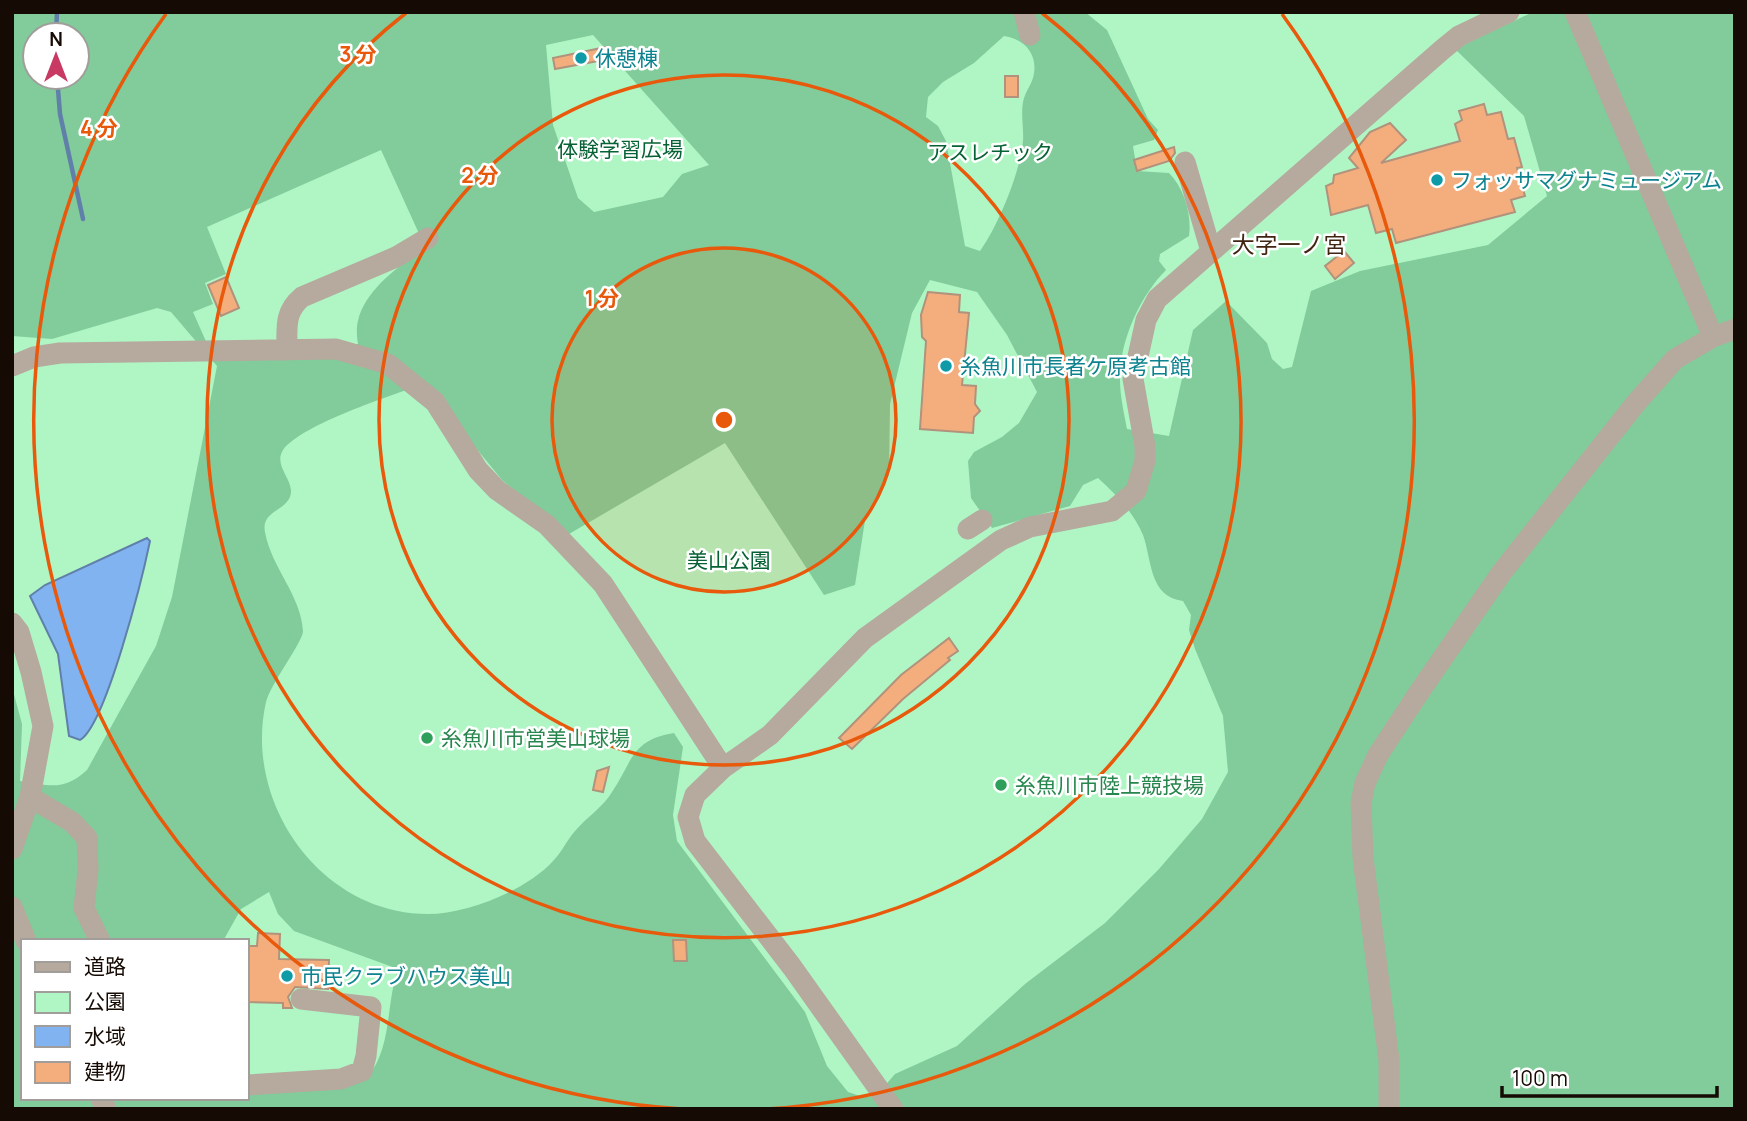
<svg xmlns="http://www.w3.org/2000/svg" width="1747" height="1121" font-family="Manrope,'Noto Sans JP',sans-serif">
<rect width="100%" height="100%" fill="#fff8f3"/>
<path fill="#b0f6c5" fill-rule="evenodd" d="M12,12H1565L1683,329L1308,1109L247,1098V941H62L12,879V281L48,192ZM35,35H77V77H35Z"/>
<path fill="#81cc9a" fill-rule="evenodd" d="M12,12H1085L1107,30L1148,119L1158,130L1154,140L1133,146L1137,171L1169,173C1184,188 1192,214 1189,236L1160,254L1159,261L1166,270C1140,296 1119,342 1120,380C1120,396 1124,413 1127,429L1169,436L1193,330L1226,301L1267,343L1272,359L1283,369L1292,367L1311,291L1360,271L1488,245L1547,196L1524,116L1455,49L1533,12H1735V1109H12V687L22,724L20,781C50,785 63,792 87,770L156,646L172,597L217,366L171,312L157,308L52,339L12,336ZM35,35H77V77H35ZM593,35L709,165L682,174L663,197L594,212L578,198L553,125L546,45ZM1004,36C1026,39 1039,56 1033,78C1031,85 1026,91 1024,98C1020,111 1024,128 1023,141C1020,173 998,226 980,251L965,246L946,141L938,126L926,117L928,97L943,82L974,63ZM381,150L426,249C401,263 364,291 358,321C356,328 357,337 358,344L208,346L193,312L213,304L205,283L226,274L207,227ZM930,280L977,292L1007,335L1037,392L1019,423L1002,437L974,452L968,461L971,498L992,528L1070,506L1083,485L1098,478C1115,493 1134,513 1143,535C1152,560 1149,597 1183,601L1191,615L1189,630L1195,649L1223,716L1228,772L1202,819L1159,869L1105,923L1025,984L957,1046L895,1074L876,1096L863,1097L848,1092L827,1066L805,1012L677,841L673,815L683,747L674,733C631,740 633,761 612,792C603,807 587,817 575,831C567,840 562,852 553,861C527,890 467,914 428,914C321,914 243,803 266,702C271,683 303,642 303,631C301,595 271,567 265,532C260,509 292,511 291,490C290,477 274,464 283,450C302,424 391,396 423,384L503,481L569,534L725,443L824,595L855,585L866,514L889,475L890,404L912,313ZM269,892L278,914L294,931L398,969C386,1003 392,1048 368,1076L247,1091V1098H23V941H223L241,909Z"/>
<path fill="#80b3f0" stroke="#6080a9" stroke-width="2" d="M147,538L150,541C143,575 106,725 80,740L69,736L58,654L30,596L45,585Z"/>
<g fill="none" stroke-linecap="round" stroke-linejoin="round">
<path stroke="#6080a9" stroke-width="4.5" d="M56,35L57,12
M57,77L60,114L83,219"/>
</g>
<path fill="#f4ae7d" stroke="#b1927c" stroke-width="2" d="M606,47L609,59L555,69L553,58Z
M1005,76H1018V97H1005Z
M1484,104L1487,115L1501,112L1508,139L1514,138L1522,167L1517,168L1525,196L1511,200L1515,212L1396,243L1392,229L1376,233L1368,205L1331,215L1326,186L1333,183L1334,175L1358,168L1349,158L1370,132L1390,123L1406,140L1381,163L1460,141L1455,124L1462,120L1459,111Z
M1174,147L1175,153L1169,161L1137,171L1134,160Z
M1344,251L1354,263L1335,279L1325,266Z
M226,277L239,308L221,316L208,285Z
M928,292L960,295L959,312L969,313L962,385L976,386L975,404L980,411L974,417L973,433L920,429L926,341L922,337L921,315Z
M949,638L958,651L948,658L950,660L903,699L852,749L839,738L901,675Z
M609,767L603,792L593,790L597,771Z
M258,933L280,934L279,959L329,960L328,989L295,987L288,997L292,1008H283V1003L247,1002V946H257Z
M673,940H686L687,961H674Z"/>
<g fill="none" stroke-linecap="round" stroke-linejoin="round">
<path stroke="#b5aa9d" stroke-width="21" d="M1024,12L1030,35
M1575,12L1713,337
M1185,162L1211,251
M287,350C287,328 284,312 302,297L396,257L428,238
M12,366L34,357L60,353L336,349L388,364L435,402L478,470L497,490L547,525L603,584L723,768
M968,529L982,520
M12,623L19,632L31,672L43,726L30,797L12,849
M30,797L72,822L87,838L88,870L84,908L100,941
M12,907L26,941
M247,1085L341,1079L362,1071L366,1056L371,1007L301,999
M101,1098L106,1109
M893,1109L792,967L695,841L688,817L695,795L723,768L770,735L865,638L1001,540L1030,527L1112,511L1136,491L1145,461V446L1133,379L1146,320L1157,299L1443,49L1459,36L1509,12
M1389,1109V1060L1363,858L1361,803L1365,783L1378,755L1420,691L1502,572L1636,403L1675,359L1713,337L1735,329"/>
</g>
<circle cx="724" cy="420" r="172" fill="#e8590c" fill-opacity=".12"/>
<g fill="none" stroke="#e8590c" stroke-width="3.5">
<circle cx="724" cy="420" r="172"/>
<circle cx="724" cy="420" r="345"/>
<path d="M1042 13A517 517 0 1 1 406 13"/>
<path d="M682 1109A690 690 0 0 1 166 14M1282 14A690 690 0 0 1 766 1109"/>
</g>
<g fill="#0f9aa8" stroke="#fff" stroke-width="2.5">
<circle cx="581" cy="58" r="7"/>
<circle cx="1437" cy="180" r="7"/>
<circle cx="946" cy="366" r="7"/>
<circle cx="287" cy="976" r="7"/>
</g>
<g fill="#2e9e5b" stroke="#fff" stroke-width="2.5">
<circle cx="427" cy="738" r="7"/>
<circle cx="1001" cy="785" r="7"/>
</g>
<g text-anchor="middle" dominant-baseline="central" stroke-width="5" stroke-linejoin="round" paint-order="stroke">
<g font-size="21" fill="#0d838f" stroke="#fff" text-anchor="start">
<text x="595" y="58">休憩棟</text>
<text x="1451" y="180">フォッサマグナミュージアム</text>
<text x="960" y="366">糸魚川市長者ケ原考古館</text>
<text x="301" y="976">市民クラブハウス美山</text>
</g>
<g font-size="21" fill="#066234" stroke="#fff">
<text x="620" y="149">体験学習広場</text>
<text x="990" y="152">アスレチック</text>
<text x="729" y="560">美山公園</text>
</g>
<g font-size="21" fill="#27864d" stroke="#fff" text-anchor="start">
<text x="441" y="738">糸魚川市営美山球場</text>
<text x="1015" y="785">糸魚川市陸上競技場</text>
</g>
<g font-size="23" fill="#3f2512" stroke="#fff">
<text x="1289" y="244">大字一ノ宮</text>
</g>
</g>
<circle cx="724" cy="420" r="10" fill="#e8590c" stroke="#fff" stroke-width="3.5"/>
<g font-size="21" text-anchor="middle" font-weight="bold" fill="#e8590c" stroke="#fff" stroke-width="5" stroke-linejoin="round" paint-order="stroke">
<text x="358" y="62">3 分</text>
<text x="99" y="136">4 分</text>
<text x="480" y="183">2 分</text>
<text x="602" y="306">1 分</text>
</g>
<rect width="1747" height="1121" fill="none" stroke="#150a04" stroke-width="28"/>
<rect x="21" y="939" width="228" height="161" fill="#ffffff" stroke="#a19d9b" stroke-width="2"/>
<rect x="35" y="962" width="35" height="10" fill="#b5aa9d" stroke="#a19d9b" stroke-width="2"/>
<text x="84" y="974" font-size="21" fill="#150a04">道路</text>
<rect x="35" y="992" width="35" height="21" fill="#b0f6c5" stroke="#a19d9b" stroke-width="2"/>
<text x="84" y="1009" font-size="21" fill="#150a04">公園</text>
<rect x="35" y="1026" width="35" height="21" fill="#80b3f0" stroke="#a19d9b" stroke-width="2"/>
<text x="84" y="1044" font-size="21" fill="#150a04">水域</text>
<rect x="35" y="1062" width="35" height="21" fill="#f4ae7d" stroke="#a19d9b" stroke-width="2"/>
<text x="84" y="1079" font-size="21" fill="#150a04">建物</text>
<g transform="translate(56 56)"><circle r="33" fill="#ffffff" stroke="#a19d9b" stroke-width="2"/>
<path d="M0-5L12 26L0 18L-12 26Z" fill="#c83964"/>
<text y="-10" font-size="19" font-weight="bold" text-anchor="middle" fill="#150a04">N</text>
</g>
<path d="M1502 1086v10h215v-10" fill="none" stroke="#150a04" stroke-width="3.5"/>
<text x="1512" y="1086" font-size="21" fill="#150a04" stroke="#ffffff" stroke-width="5" paint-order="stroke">100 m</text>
</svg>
